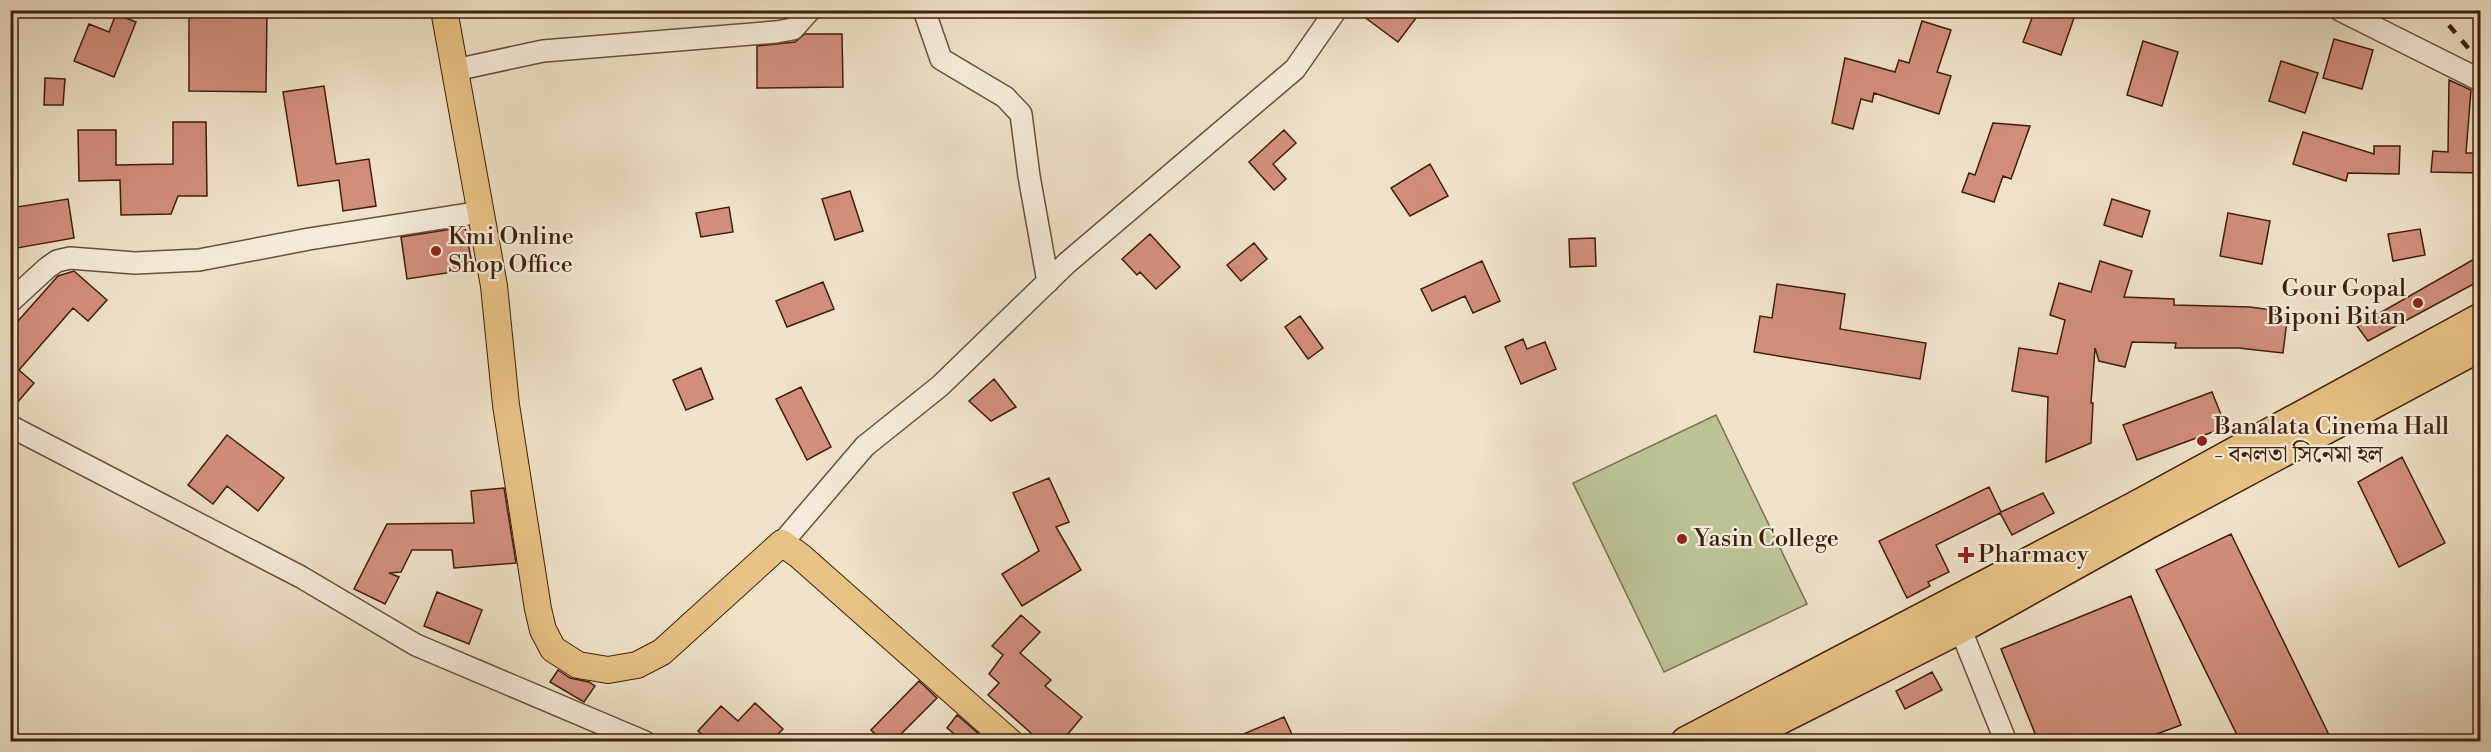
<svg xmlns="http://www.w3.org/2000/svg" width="2491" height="752" font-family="'Libre Bodoni','Noto Serif Bengali',serif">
<rect width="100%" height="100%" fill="#efe2c8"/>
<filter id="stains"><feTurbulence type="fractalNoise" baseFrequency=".00333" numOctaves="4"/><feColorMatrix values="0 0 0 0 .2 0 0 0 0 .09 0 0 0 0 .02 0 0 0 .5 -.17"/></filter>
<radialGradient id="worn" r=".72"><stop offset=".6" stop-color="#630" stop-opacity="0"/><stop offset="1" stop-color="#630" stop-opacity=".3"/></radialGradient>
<path fill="#bbc395" stroke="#7d704f" stroke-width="1.5" d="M1716,415L1807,604L1664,672L1573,483Z"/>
<path fill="#d28e7c" stroke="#3f1e09" stroke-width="1.5" d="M189,10H267L266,92L189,91Z
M1355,10H1422L1398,42Z
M2035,10H2052L2074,18L2061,55L2023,42Z
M116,14L136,22L114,77L74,61L89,24L109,32Z
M1922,21L1951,30L1937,72L1951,76L1939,114L1874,93L1872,102L1861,99L1853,129L1832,123L1845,58L1895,72L1899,60L1909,63Z
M805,34H842L843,87L757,88V46L795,42Z
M2334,39L2373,50L2362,89L2323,78Z
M2143,41L2178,52L2162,106L2127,95Z
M2281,61L2318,73L2305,113L2269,101Z
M45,78L65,79L63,105H44Z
M2449,80L2471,90L2466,153H2481V173L2431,172L2433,151L2448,152Z
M324,86L336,164L369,159L376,206L343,211L339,180L298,186L283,92Z
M173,122H206L207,196H178L171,214L121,215L120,180L79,181L78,130H116V165L173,164Z
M1993,123L2030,126L2011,179L2003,176L1994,202L1962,192L1969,173L1975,175Z
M1284,130L1296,143L1273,164L1286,179L1274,190L1249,162Z
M2303,132L2374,154V146H2400L2399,174L2348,173L2346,181L2293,164Z
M1430,164L1448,196L1410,216L1391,188Z
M850,191L863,231L835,240L822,199Z
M68,199L74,238L17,248L10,208Z
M2112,199L2150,211L2142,237L2104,225Z
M729,207L733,232L701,237L696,213Z
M2228,213L2270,221L2262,264L2220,256Z
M465,227L473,269L407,279L401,237Z
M2420,229L2425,255L2393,261L2388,234Z
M1150,234L1180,267L1156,289L1140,272L1137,275L1122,259Z
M1595,238L1596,266L1570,267L1569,239Z
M1254,243L1267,259L1241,281L1227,265Z
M2476,258L2481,267V280L2368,341L2357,326Z
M1482,261L1500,301L1473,313L1465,296L1432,311L1421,289Z
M2100,261L2132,271L2124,297L2174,299V305L2250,307L2288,312L2283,353L2238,348H2175L2176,343L2132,342L2125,367L2099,361L2095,348L2091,403H2093L2091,443L2046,462L2048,397L2012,391L2019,348L2057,354L2065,320L2050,315L2059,283L2091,292Z
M74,271L107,300L88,321L73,308L19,370L34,383L10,411V330L58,276Z
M823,282L834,309L787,327L776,301Z
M1777,284L1845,294L1840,329L1926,343L1920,379L1754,352L1760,316L1772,318Z
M1300,316L1323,348L1308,359L1285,327Z
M1523,339L1527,349L1545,342L1556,369L1521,384L1505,347Z
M701,368L713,399L686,410L673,380Z
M994,379L1016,407L991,421L969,401Z
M801,387L831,447L807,460L776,399Z
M2212,392L2226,427L2137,460L2123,425Z
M227,435L284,478L258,511L227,486L213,504L188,485Z
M2402,457L2445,543L2399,567L2358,482Z
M1049,478L1069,522L1056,527L1081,570L1022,606L1002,574L1039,551L1013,493Z
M1989,487L2001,512L2043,493L2054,513L2012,535L2000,513L1936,545L1949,572L1928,582L1930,586L1907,598L1879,541Z
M504,488L516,563L454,568L452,550H412L401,572L389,573L399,577L385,604L354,589L387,524L474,523L471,491Z
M2231,534L2332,741H2240L2156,570Z
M437,592L482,610L469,644L424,626Z
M2131,596L2181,725L2138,741H2038L2001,649Z
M1021,615L1040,632L1020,653L1051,680L1045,686L1082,717L1062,741H1040L988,695L999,683L989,674L1003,655L992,646Z
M558,670L570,678L589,682L595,686L584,702L550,682Z
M1932,672L1942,690L1905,709L1896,691Z
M919,681L937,698L894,741H882L871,730Z
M755,703L783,729L771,741H710L698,731L721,706L738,721Z
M957,715L987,741H963L947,728Z
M1284,717L1295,741H1227Z"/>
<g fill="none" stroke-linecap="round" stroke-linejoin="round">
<g stroke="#6b4f39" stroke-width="24">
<path id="minor" d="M924,10L941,59L1005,97L1021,114L1029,176L1048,282
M2340,10L2480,80
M455,70L543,51L776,32L793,29L810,10
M10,302L47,268L57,261L70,258L135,263L199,260L309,239L481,212
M10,426L301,577L416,645L645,742
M782,543L865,446L940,386L1067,263L1295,69L1336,10
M1953,619L1960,628L2006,742"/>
</g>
<g stroke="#3f1e09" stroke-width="28">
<path id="major" d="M444,10L494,286L506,405L538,609L543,630L553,649L578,665L608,670L637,665L662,652L782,543L800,556L1010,742"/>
</g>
<g stroke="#3f1e09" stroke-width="33">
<path id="highway" d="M1686,742L2135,507L2480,319
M1734,742L1960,628L2147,524L2480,346"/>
</g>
<use href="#minor" stroke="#f5ecdb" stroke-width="21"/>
<use href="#major" stroke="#e8c184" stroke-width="26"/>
<use href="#highway" stroke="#e8c184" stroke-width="30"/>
<path stroke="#3f1e09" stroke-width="4.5" stroke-dasharray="10 10" stroke-linecap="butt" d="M2436,10L2480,62"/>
</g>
<g fill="#8f2418" stroke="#f5ecdb" stroke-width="2">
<circle cx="436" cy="251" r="6"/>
<circle cx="2418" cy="303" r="6"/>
<circle cx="2202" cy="441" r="6"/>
<circle cx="1682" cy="539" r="6"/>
<path d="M1963 546h6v6h6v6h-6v6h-6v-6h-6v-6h6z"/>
</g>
<g text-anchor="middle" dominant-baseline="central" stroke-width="4.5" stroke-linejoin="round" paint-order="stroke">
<g font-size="24" fill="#3f1e09" stroke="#f5ecdb" text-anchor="start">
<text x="448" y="237">Kmi Online<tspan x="448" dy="28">Shop Office</tspan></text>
<text x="2406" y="289" text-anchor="end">Gour Gopal<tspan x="2406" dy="28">Biponi Bitan</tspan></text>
<text x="2214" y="427">Banalata Cinema Hall<tspan x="2214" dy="28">- বনলতা সিনেমা হল</tspan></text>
<text x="1694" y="539">Yasin College</text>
<text x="1978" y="555">Pharmacy</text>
</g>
</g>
<rect width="2491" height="752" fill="none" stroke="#efe2c8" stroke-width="36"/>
<rect x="12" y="12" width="2467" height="728" fill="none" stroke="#3f1e09" stroke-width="3"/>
<rect x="18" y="18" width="2455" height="716" fill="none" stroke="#3f1e09" stroke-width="1.5"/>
<rect width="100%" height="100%" filter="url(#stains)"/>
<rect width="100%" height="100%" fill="url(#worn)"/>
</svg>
